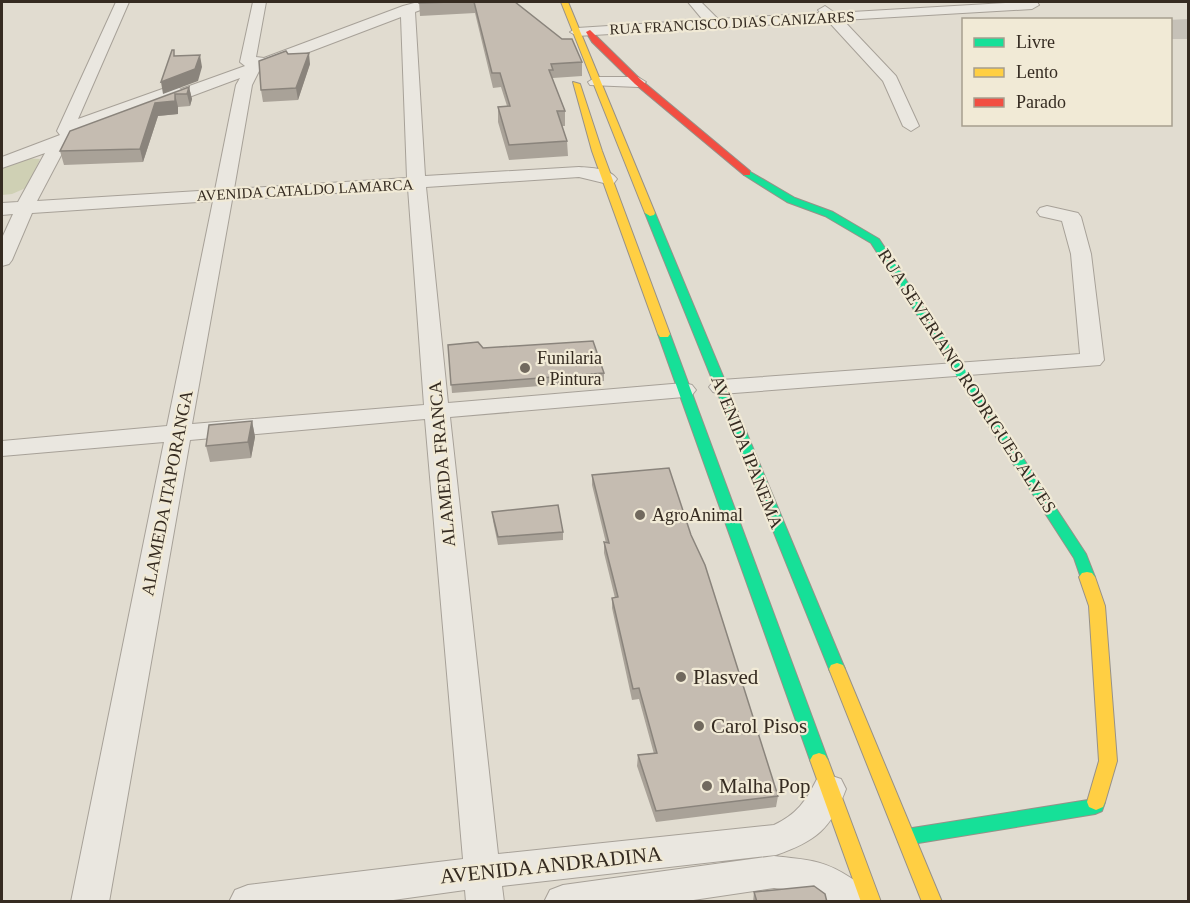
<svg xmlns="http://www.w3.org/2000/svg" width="1190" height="903" font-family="'Times New Roman',serif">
<rect width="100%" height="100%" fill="#e1dcd0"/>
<path fill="#cfd0b4" d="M25,158L40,159L28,187L12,194L2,195V167Z"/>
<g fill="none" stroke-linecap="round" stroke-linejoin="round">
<path fill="#c6c1b8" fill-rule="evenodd" d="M1188,19V39H1170V20H1167Z"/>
<g stroke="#a7a198" stroke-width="2">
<path id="street" d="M116,2H129L78,119L168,87L174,85L181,89L245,66L240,62L253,2H266L256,57L264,58L403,6L418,2H435L434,5L415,12L425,176L579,167C592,168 609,168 617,179L614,183L608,184L579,177L426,187L448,403L684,383L692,385L696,390L692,395L684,397L450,417L498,854L774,825C797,814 806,801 817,779L829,775L841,779L846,789C831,829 816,841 776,855L502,886L504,902H466L465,890L379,902H229L235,890L248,885L463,859L425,419L190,440L109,902H71L164,442L2,456V441L167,426L213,201L32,213L12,260L9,264L2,266V238L13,214L2,215V203L18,202L45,153L2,168V157L60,135L57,131ZM401,17L407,178L234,189L252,85L259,71ZM240,78L236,85L215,190L37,201L67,144L105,130L107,126L103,122L151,104L159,108L165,106ZM408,188L424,405L192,424L232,200Z
M688,2H701L718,19L821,13L818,10L825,6L835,13L1022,2H1037L1039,5L1032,9L843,20L896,76L919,126L911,131L903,126L883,81L828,21L577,36L570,32L577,28L703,20Z
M596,77H638L646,82L638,87L590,85L588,82Z
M1047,206L1078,213L1081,217L1091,254L1104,360L1100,365L721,394L713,392L709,387L713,382L721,380L1080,354L1071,254L1062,221L1040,216L1037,212L1040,208Z
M774,856C807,860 822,859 851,878C862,886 869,890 875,902H825L812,892L774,888L680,902H544L550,890L563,885Z"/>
</g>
<g stroke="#979188" stroke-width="2">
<path id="fast" d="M747,170L795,198L833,212L879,239L1086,554L1095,577L1092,581H1082L1074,558L871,243L825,216L787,202L744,175V171Z
M650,210L655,213L845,669L843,673L837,675L831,673L829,669L645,213Z
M664,330L670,334L828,760L825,765L819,767L813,765L810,760L658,334Z
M1096,794L1103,797L1105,802L1102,811L1095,814L906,845L899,843L897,837L899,831L906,829L1088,800Z"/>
</g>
<g stroke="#979188" stroke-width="2">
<path id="slow" d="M561,2H568L655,213L654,215L650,216L645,213Z
M573,82L580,84L602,151L670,334L668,337H660L658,334L592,151Z
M1087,572L1092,573L1095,577L1105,606L1117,761L1105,802L1103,807L1096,810L1089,807L1087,802L1099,761L1089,606L1079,577L1082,573Z
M837,663L843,665L845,669L942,902H922L829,669L831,665Z
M819,753L825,755L828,760L881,902H861L810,760L813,755Z"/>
</g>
<g stroke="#979188" stroke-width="2">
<path id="jam" d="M590,30L641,80L750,171V175H744L635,84L592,42L586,32Z"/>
</g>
<use href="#street" fill="#eae7e0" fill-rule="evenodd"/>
<use href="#fast" fill="#16e098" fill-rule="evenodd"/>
<use href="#slow" fill="#ffcf43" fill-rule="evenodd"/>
<use href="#jam" fill="#f24e42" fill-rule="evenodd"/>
</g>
<path fill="#a9a298" d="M419,2H515L582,62V76L553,78V81L565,111V126H562L567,141L568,156L509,160L498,122V107L507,106L501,87L493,88L475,13L420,16Z
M288,54L310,64L298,100L263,102L261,90Z
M189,87L192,99L190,106L178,107V114L158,116L143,162L64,165L60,151Z
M448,345L483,348L604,373V381L452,393Z
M252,421L255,437L251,458L210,462L206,446Z
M592,475L691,535L778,796L776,807L656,822L637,766L638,755L654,754L639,699L632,700L612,608V598H615L604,553V542L606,543L592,485Z
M492,512L563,532V540L498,545L493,521Z
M754,892L827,902H753Z"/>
<path fill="#8a847c" d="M309,53L310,64L298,100L296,88Z
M200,55L202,67L198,81L163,94L161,82Z
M189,87L192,99L190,106L187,94Z
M175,94L178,107V114L158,116L143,162L140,149L155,103Z
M252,421L255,437L251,458L248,442Z"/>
<path fill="#c5bcb1" stroke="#8a847c" stroke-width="1.5" d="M419,2H452L419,3Z
M474,2H515L562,39H572L582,62L551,64L553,70H549L565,111H557L567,141L509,145L498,107L510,106L500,73H492Z
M172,50H174V56L200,55L195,69L161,82Z
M286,51L288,54L309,53L296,88L261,90L259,61Z
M189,87L187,94H175V101L155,103L140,149L60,151L70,131Z
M593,341L604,373L451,385L448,345L478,342L483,348Z
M252,421L248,442L206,446L209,425Z
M669,468L691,535L705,565L778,796L656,811L638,755L657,753L639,688L633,689L612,598L618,597L604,542L609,543L592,475Z
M558,505L563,532L498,537L492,512Z
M814,886L825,894L827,902H757L754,892Z"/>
<g fill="#71695e" stroke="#f1ead6" stroke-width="2">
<circle cx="525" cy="368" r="6"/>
<circle cx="640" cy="515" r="6"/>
<circle cx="681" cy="677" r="6"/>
<circle cx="699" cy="726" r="6"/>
<circle cx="707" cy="786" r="6"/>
</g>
<g text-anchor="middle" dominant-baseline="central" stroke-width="4.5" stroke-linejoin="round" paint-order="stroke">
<g font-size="15" fill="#352b21" stroke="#f1ead6">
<text transform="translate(732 23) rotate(-3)">RUA FRANCISCO DIAS CANIZARES</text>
<text transform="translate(305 190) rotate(-3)">AVENIDA CATALDO LAMARCA</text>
</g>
<g font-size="18" fill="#352b21" stroke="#f1ead6" text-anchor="start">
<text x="537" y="358">Funilaria<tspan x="537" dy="21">e Pintura</tspan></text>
<text x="652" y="515">AgroAnimal</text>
</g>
<g font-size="18" fill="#352b21" stroke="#f1ead6">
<text transform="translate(967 381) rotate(57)">RUA SEVERIANO RODRIGUES ALVES</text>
<text transform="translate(747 452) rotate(68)">AVENIDA IPANEMA</text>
<text transform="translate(442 464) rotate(-95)">ALAMEDA FRANCA</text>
<text transform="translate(167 493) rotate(-79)">ALAMEDA ITAPORANGA</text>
</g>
<g font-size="21" fill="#352b21" stroke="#f1ead6" text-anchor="start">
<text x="693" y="677">Plasved</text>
<text x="711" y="726">Carol Pisos</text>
<text x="719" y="786">Malha Pop</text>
</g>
<g font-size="21" fill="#352b21" stroke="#f1ead6">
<text transform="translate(551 865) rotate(-6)">AVENIDA ANDRADINA</text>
</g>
</g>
<rect width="1190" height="903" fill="none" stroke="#352b21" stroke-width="6"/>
<rect x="962" y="18" width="210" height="108" fill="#f1ead6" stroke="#a69e8e" stroke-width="1.5"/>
<rect x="974" y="38" width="30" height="9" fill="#16e098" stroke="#a69e8e" stroke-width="1.5"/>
<text x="1016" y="48" font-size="18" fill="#352b21">Livre</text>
<rect x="974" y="68" width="30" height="9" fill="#ffcf43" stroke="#a69e8e" stroke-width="1.5"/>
<text x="1016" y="78" font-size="18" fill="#352b21">Lento</text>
<rect x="974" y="98" width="30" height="9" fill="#f24e42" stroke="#a69e8e" stroke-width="1.5"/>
<text x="1016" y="108" font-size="18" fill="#352b21">Parado</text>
</svg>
